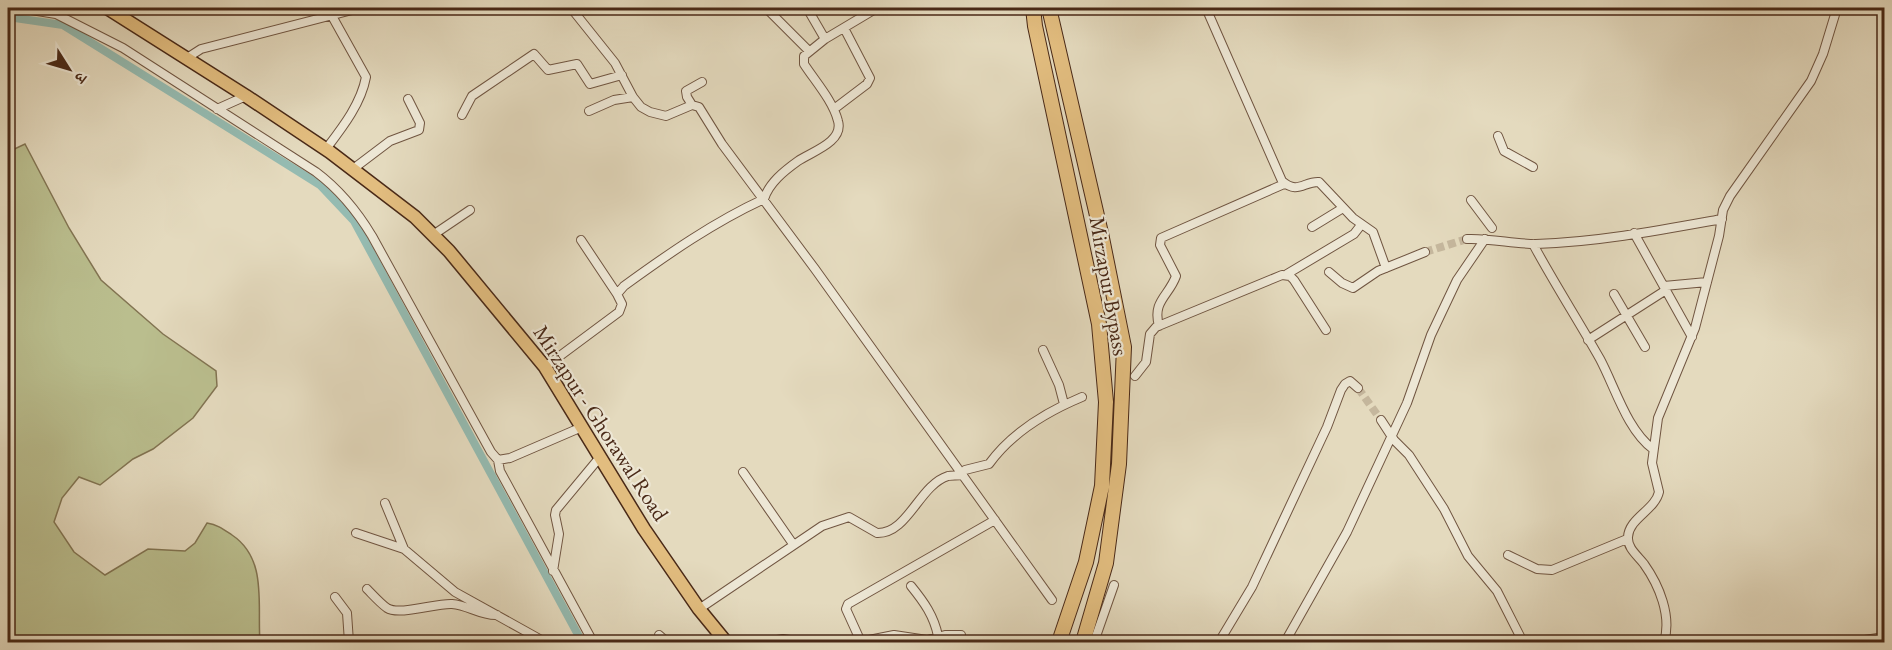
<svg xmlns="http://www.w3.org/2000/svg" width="1892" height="650" font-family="'EB Garamond','Noto Serif Devanagari',serif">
<rect width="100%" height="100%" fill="#e4dabe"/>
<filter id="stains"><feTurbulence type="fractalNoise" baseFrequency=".00333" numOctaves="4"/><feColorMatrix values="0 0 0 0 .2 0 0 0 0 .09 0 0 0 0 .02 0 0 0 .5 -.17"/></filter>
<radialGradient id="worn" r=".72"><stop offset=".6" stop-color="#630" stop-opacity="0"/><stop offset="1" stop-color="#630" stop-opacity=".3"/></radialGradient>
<path fill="#babe8e" stroke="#827452" stroke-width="1.5" d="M25,144L69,228L101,280L163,334L216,371L217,386L193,418L153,449L133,459L100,485L79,477L62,498L54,522L74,552L105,575L148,549L185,551L195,543L207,523C218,525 223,529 232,535C268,559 257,605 260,642H8V152Z"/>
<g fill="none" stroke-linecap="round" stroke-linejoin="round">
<path stroke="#95bbb1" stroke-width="8" d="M8,17L63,25L320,185L354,221L582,642"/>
<path stroke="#c5b79d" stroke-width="8" stroke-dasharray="8 4" stroke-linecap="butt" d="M1425,252L1467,239
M1358,388L1381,420"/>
<g stroke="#705541" stroke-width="10">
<path id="minor" d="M8,8H18
M19,8L56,14L123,48L316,172C340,190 357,211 372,236L491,452L498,460L510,458L582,427
M571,8L615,63L633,97L641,107L650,112L666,116L692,105L699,107L722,144L815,269L1052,600
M766,8L809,51
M807,8L825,39
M1206,8L1282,181C1298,195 1304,181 1319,182L1353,218L1373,232L1386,268
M187,58L201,49L360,8
M692,105L687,97L686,91L702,82
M217,109L246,96
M834,109L867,84L870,78L844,28
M589,111L614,100L633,97
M462,115L472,96L534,54L548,70L577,64L590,84L622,75
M1498,136L1504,151L1533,167
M326,149C342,128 361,104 366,77L332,16
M353,169L390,141L419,130L420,123L408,99
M1471,200L1492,228
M1312,227L1343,208
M1634,233L1692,337
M433,235L470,210
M1467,239C1491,238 1513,244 1536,244C1598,242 1661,230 1722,219
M581,240L617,294
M1533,244C1554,283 1578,320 1600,359C1615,387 1627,430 1653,449
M1329,272L1342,283L1353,288L1378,271L1425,252
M1287,274L1354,234L1361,225
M1664,286L1707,282
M1614,294L1645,347
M1159,326C1152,301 1169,296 1176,276L1160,245L1161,238L1284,184
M1588,340L1666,290
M1043,350L1059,385L1064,404
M545,367L619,312L622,304L617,294L624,286C668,254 714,222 764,199C769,183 784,171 798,161C811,152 844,142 838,121C833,101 815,81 804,64V56L825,39L877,8
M1135,376L1146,362L1150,334L1156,327L1282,275L1290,276L1294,280L1326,330
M1381,420L1394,440L1409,455L1444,509L1468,556L1497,591L1523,642
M498,460L500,471L593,642
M743,472L793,544
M385,503L404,549
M356,533L404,549L455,592L545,642
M1508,555L1537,569L1552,570L1627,539
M553,571L559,534L555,515L556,510L600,457
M911,586C924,602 934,616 938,636
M367,589C373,595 380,603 387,608C399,616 436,603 452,604C468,605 481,616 497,615
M335,597L347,613L349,642
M699,609L822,526L849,517L877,533C908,534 919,485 948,476C952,475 958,476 962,475L965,470L989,464C1012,432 1046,412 1082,397
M659,635L667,642
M765,642L783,639L804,642
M859,642L894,635L927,640L945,635H961
M861,642L846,609L848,604L995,520
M1094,642L1114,585
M1219,642L1252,587L1327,427L1341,390L1345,384L1350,381L1358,388
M1285,642L1347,532L1407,403L1431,335L1457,280L1485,239
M1664,642C1672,616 1659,585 1644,564C1638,556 1627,548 1628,537C1629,518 1655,510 1659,492L1652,463L1658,418L1695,328L1719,236L1723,210L1730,196L1811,81L1823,54L1837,8
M1852,642L1884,637"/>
</g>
<g stroke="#492917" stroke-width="15">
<path id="primary" d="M107,8L246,96L330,152L415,217L449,251L545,367L644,529L699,609L726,642"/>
</g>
<g stroke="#492917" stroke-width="16">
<path id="trunk" d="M1033,8L1035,26L1099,324L1106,402L1102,486L1086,562L1059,642
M1049,8L1101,233L1124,347L1119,464L1106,563L1083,642"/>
</g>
<use href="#minor" stroke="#ede7d5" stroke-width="8"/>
<use href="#primary" stroke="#e2bd7f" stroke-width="12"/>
<use href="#trunk" stroke="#e2bd7f" stroke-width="14"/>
</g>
<g text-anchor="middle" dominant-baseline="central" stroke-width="4.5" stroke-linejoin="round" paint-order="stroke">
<g font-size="22" fill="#492917" stroke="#ede7d5">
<text transform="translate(1109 286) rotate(80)">Mirzapur Bypass</text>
<text transform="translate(601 423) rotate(57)">Mirzapur - Ghorawal Road</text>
</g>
</g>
<rect width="1892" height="650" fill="none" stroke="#e4dabe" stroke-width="30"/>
<rect x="9" y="9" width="1874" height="632" fill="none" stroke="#492917" stroke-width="3"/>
<rect x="15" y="15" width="1862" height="620" fill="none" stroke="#492917" stroke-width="1.5"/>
<g transform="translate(69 69) rotate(127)" stroke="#ede7d5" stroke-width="4.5" paint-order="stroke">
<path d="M0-4.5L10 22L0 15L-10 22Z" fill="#492917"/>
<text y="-9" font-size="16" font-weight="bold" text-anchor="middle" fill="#492917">उ</text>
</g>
<rect width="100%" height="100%" filter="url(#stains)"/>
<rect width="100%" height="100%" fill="url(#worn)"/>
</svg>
